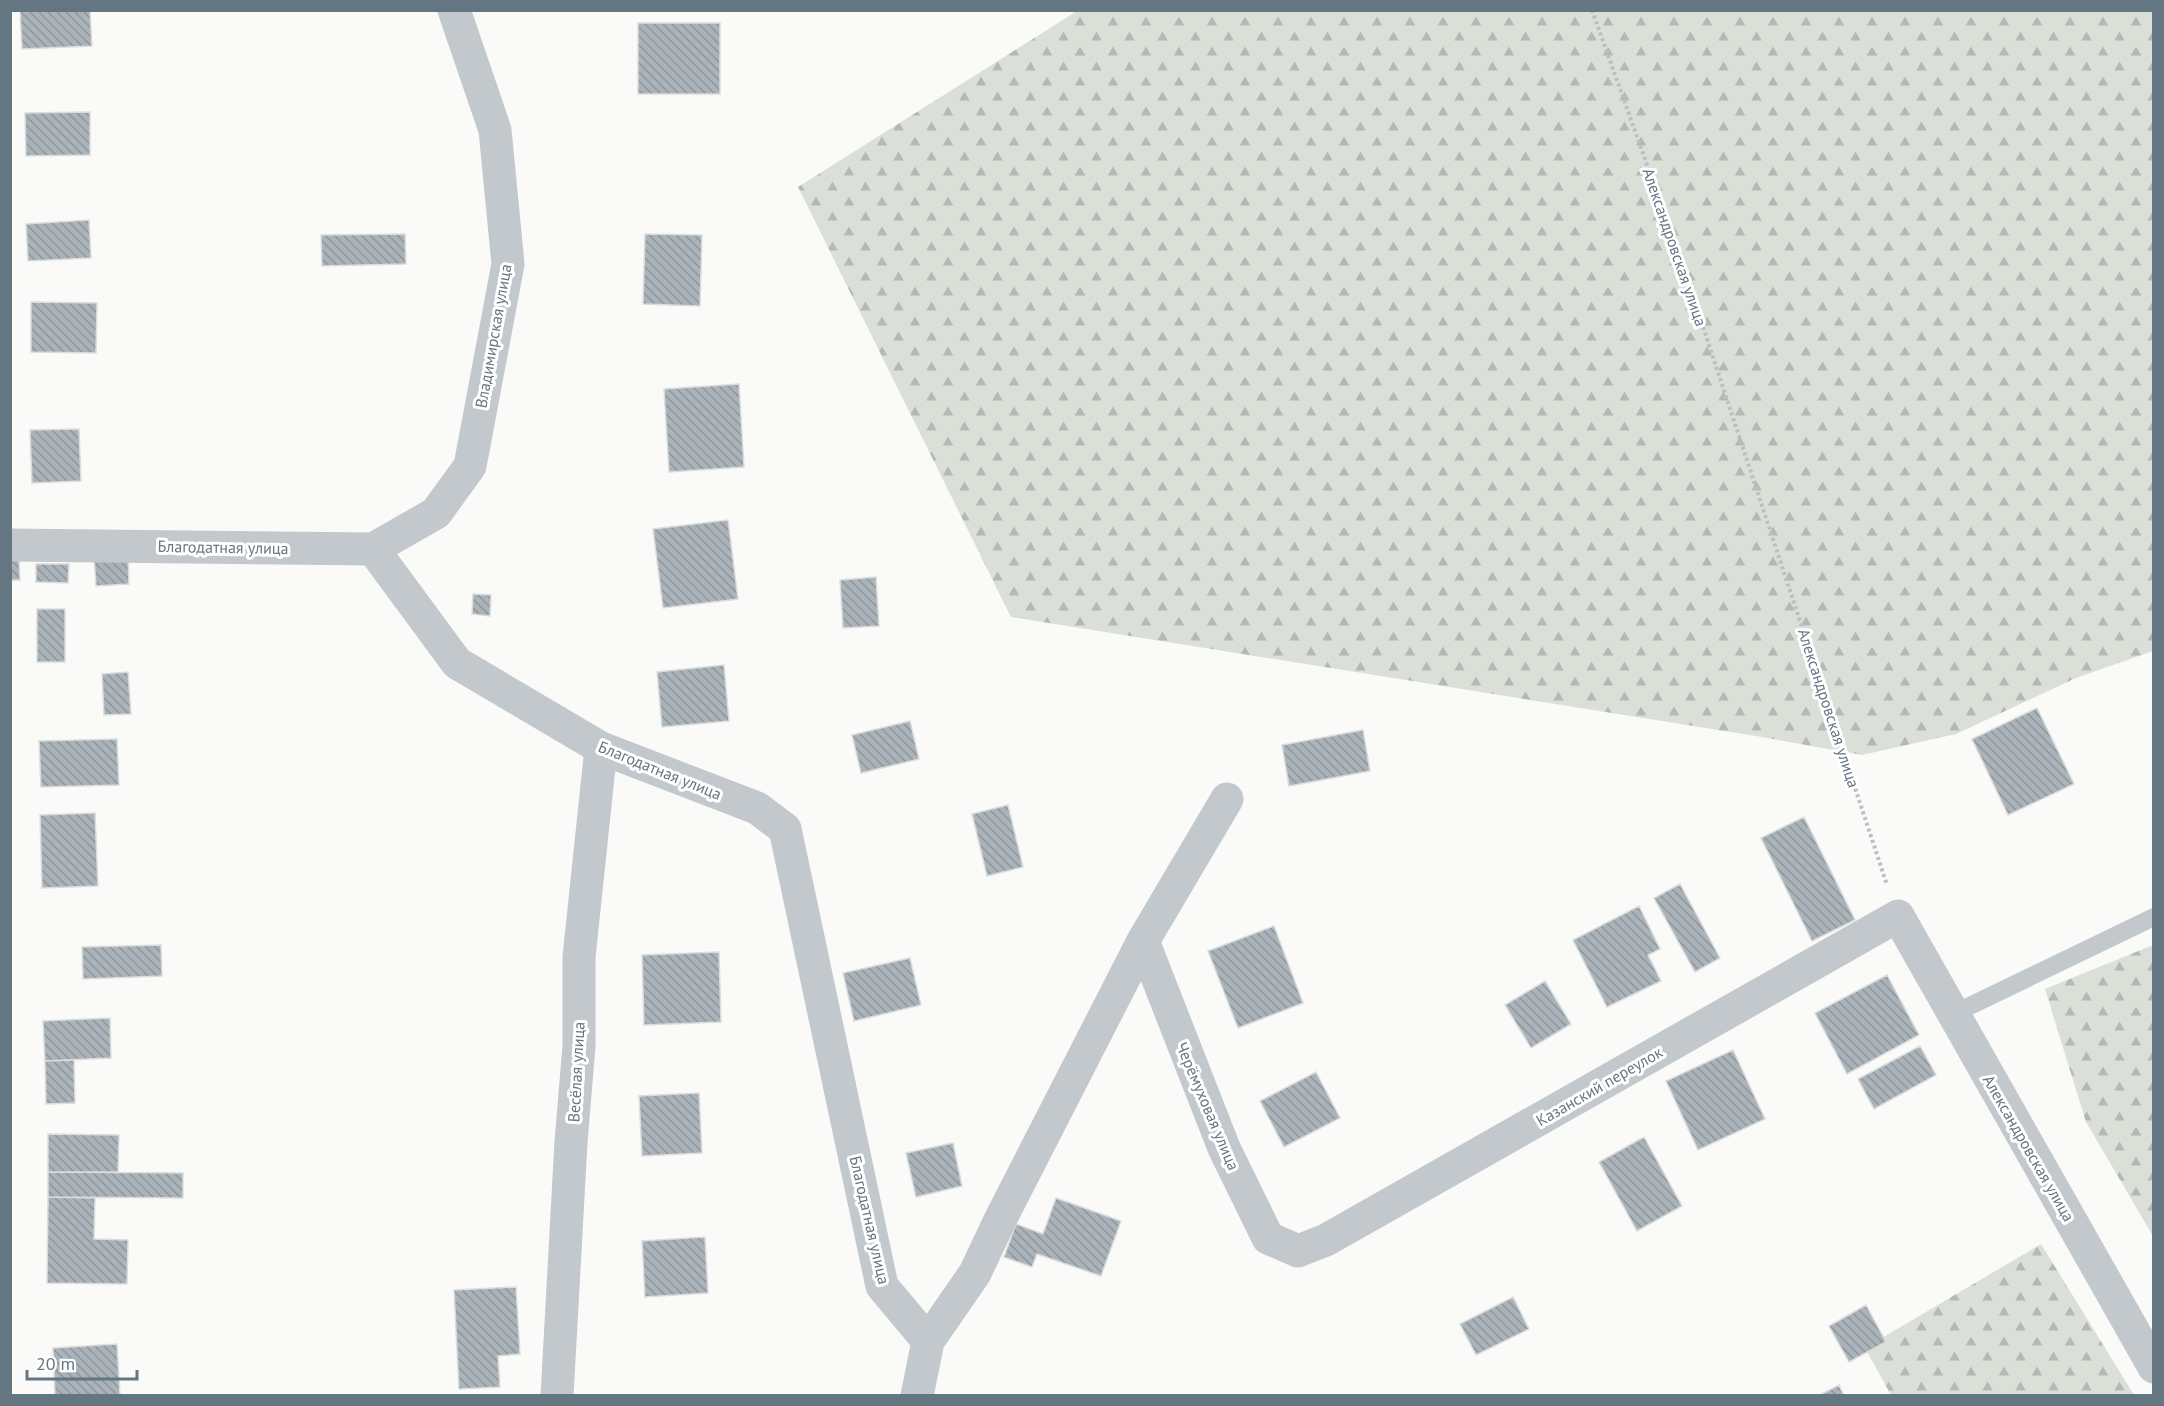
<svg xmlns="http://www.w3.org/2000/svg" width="2164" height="1406" font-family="'PT Sans',sans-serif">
<defs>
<pattern id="forest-firs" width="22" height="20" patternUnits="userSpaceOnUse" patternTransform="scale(1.5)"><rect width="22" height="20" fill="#dadfd7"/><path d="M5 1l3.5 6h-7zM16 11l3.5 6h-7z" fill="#b4b9b4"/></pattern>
<pattern id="building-back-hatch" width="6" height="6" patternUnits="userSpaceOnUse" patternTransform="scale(1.5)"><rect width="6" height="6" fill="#aab3b9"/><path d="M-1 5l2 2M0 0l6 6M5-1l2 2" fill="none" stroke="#8e969c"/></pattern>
</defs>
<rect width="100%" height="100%" fill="#fafaf8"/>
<path fill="url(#forest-firs)" d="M1077,11H2153V651L2076,678L1956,734L1862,755L1756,736L1011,617L798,187Z
M2153,945V1236L2086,1122L2045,989Z
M2041,1244L2134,1395H1891L1865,1348Z"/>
<path fill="url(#building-back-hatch)" stroke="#dcdcda" stroke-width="1.5" d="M20,10H90L92,46L22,49Z
M638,23H720V94H638Z
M90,112V155L26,156L25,113Z
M89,220L91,258L28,261L26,224Z
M405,234L406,264L322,266L321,235Z
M645,234L702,235L700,306L643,304Z
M31,302L97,303L96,353L31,352Z
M739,384L744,467L669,472L664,389Z
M79,429L81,481L32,483L30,430Z
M728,520L738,599L663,608L653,529Z
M128,555L129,584L96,586L94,557Z
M10,560H19L20,580H10Z
M36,564H69L68,583L36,582Z
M876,577L879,626L843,628L840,580Z
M473,594L491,595L490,616L472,614Z
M37,609H65V662H37Z
M724,665L729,721L662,727L657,672Z
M128,672L131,714L104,715L102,674Z
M2037,708L2074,784L2008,815L1972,739Z
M910,721L919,759L861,773L852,735Z
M1363,730L1370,771L1289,786L1282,745Z
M117,739L119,785L41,787L39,741Z
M1008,805L1023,867L987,876L972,814Z
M95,813L98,886L42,888L40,815Z
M1804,817L1855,920L1812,941L1761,838Z
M1680,884L1720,958L1695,972L1654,898Z
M1639,906L1660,949L1648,955L1661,981L1607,1007L1573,940Z
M1274,926L1303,1003L1238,1028L1208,951Z
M161,945L162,976L83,979L82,947Z
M719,952L721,1022L644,1025L642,955Z
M910,958L921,1005L854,1021L843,973Z
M1887,975L1919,1035L1847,1074L1815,1013Z
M1545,981L1571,1024L1531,1048L1505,1005Z
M110,1018L111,1058L45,1061L43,1021Z
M1920,1046L1936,1075L1874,1109L1858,1079Z
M1733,1050L1765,1119L1698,1150L1666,1081Z
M74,1060L75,1103L46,1104L45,1061Z
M1316,1072L1340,1118L1284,1147L1260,1101Z
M699,1093L702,1153L642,1156L639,1096Z
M48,1134L119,1135L118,1172H48Z
M1644,1137L1682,1206L1637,1231L1599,1162Z
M953,1143L962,1186L916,1197L906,1153Z
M48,1172L183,1173V1198L48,1197Z
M48,1197L95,1198L94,1239L128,1240L127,1284L47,1283Z
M1056,1198L1121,1221L1101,1276L1037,1254L1032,1267L1004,1257L1016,1224L1043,1234Z
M705,1237L708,1293L645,1297L642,1241Z
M516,1287L520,1354L498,1356L500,1387L459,1389L454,1290Z
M1513,1297L1529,1329L1476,1355L1460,1324Z
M1866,1305L1886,1342L1849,1362L1829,1326Z
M117,1344L120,1396H55L53,1348Z
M1839,1385L1844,1396H1818Z"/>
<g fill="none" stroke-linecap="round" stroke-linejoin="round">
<path stroke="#bbbfc2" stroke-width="4" stroke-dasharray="3 3" stroke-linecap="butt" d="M1592,10L1682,263L1887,885"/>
<path stroke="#c3c8cc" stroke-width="18" d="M1953,1014L2154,917"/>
<path stroke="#c3c8cc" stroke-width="33" d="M10,545L373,549L457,663L601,748L757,808L785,829L882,1286L928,1341L917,1396
M373,549L436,513L470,466L508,264L495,130L454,10
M1143,941L1224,1148L1268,1238L1298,1251L1326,1240L1898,916L2154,1367
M928,1341L975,1273L1000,1220L1143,941L1227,799
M557,1396L571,1142L579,1046V957L601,748"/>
</g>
<g text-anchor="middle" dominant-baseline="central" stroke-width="6" stroke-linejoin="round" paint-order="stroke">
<g font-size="16" fill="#657683" stroke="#fff">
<text transform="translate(1675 247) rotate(71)">Александровская улица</text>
<text transform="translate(493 336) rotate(-80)">Владимирская улица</text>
<text transform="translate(223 547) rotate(1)">Благодатная улица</text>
<text transform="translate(1829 708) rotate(72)">Александровская улица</text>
<text transform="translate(660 770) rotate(22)">Благодатная улица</text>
<text transform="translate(576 1072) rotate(-87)">Весёлая улица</text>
<text transform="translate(1599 1086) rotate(-30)">Казанский переулок</text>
<text transform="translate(1208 1106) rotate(67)">Черёмуховая улица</text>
<text transform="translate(2029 1148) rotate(60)">Александровская улица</text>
<text transform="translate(870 1220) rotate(77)">Благодатная улица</text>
</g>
</g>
<rect width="2164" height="1406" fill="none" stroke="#657683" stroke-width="24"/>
<path d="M27 1370v9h110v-9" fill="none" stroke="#657683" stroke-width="3"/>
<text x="36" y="1370" font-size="18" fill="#657683" stroke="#ffffff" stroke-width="4.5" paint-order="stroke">20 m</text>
</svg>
